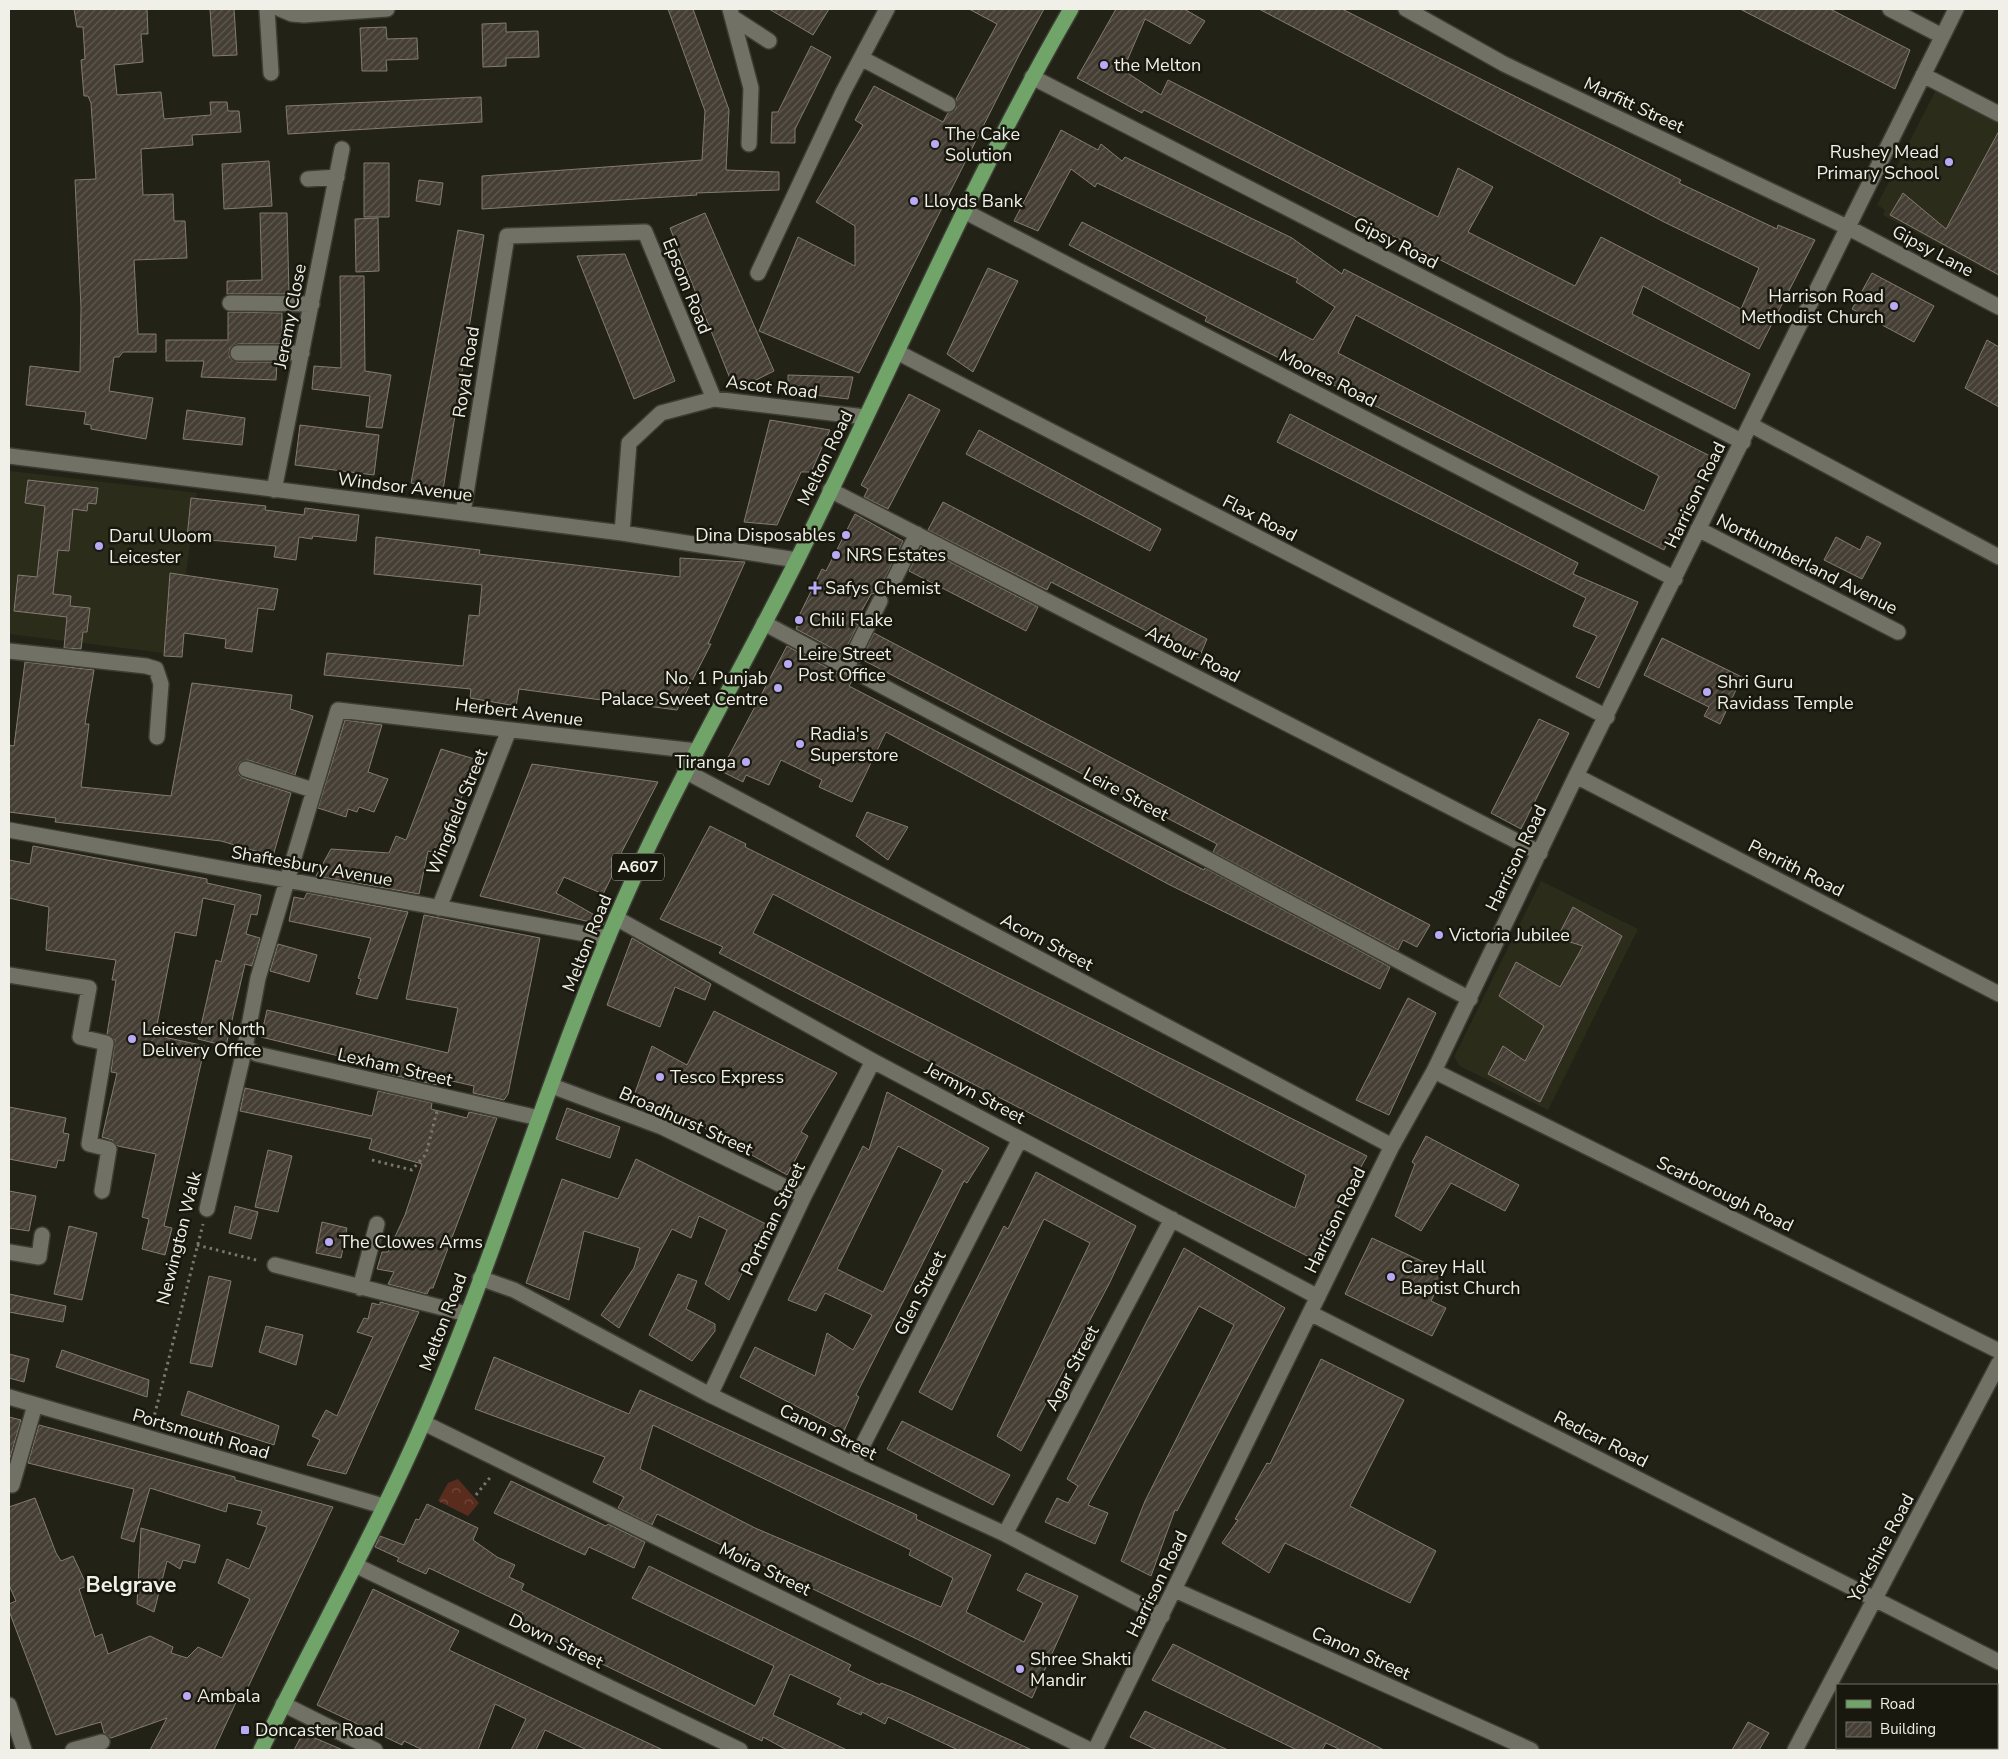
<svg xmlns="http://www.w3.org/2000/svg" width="2008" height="1759" font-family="'Nunito Sans',sans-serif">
<defs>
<pattern id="forest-crowns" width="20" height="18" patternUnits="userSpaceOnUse" patternTransform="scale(1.25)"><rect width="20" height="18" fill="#592c1e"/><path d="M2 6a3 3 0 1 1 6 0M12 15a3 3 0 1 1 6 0" fill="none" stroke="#714b3f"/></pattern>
<pattern id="building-hatch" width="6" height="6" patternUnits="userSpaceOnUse" patternTransform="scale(1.25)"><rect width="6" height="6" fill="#453e34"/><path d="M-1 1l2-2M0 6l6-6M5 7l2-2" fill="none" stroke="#605a51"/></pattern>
</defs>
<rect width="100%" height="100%" fill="#222217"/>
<path fill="#2c2c1b" d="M1937,88L1999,120V277L1883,215L1885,210L1877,205Z
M10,471L197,493L186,574H177L172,654L9,634Z
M1541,881L1638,929L1548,1110L1460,1066L1454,1057Z"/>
<path fill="url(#forest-crowns)" d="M458,1479L479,1503L468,1516L438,1501L448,1483Z"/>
<path fill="url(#building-hatch)" stroke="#847b71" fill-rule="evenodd" d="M74,9H147L148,34H141L143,62L114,65L117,95L161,92L164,119L211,115L210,102H227L228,111H239L241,132L192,135L193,145L141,149L143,195L173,194L174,221H185L187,258L134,260L138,334H156V352H123L119,357H114L109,391L153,398L146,439L91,429V425L84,424L86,412L26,405L30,366L80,372L81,308L75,180L96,179L91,103L88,96H84L81,60L85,59L83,27H77Z
M210,9H234L237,55L213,56Z
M668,9H693L729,110L726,170L779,172V190L696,193L697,195L482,209V176L702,160L705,111Z
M769,9H829L813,35Z
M969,9H1044L1019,55L859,373L759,331L798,237L855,266V226L816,202L863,125L855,120L874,86L943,122L948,113L956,109V99L997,24Z
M1116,9H1184L1205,21L1190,44L1145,19L1123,70L1161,95L1168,80L1438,217L1458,168L1493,187L1468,232L1575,286L1601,237L1741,309L1759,268L1664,222L1259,9H1342L1681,180L1679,183L1777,229L1778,225L1815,240L1759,349L1643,286L1632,314L1750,374L1735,409L1144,110L1142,113L1077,78Z
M1740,9H1830L1910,50L1895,89Z
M506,23V32L538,31L539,57L506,58V66L483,67L482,24Z
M386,27L387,39L417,38L418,59L386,60L387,71H362L360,28Z
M811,46L831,57L795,129V143H771L772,112H778Z
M481,97L482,122L288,134L286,106Z
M1061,130L1098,150L1101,144L1122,161L1125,157L1292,238L1342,274L1344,269L1712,457L1664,550L1205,321L1207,317L1069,245L1082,222L1313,340L1335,307L1296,282L1298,279L1097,183L1095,187L1071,169L1038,231L1014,221ZM1356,315L1659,476L1644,511L1338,353Z
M1999,131V275L1890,215L1903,193L1946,229Z
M269,161L272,206L224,209L222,164Z
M364,163H389V217H364Z
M419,180L443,183L440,205L416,201Z
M260,213H287L289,294H227V281L262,280Z
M705,213L774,371L748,384L731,381L670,228Z
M378,218L379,271L356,272L355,219Z
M458,230L484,235L443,490L411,483Z
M625,254L675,381L634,399L577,256Z
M988,268L1018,281L973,372L947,354Z
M1872,273L1934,306L1914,342L1852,309Z
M340,276H364L365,371L391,375L382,428L366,427L370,396L312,389L314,366L341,368Z
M228,312L282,313V344H238L230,348L229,353L230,358L238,362H277L276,380L201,377L204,361H166V340H228Z
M1987,340L1999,347V407L1965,388Z
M788,375L853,377L848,399L788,392Z
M909,394L940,410L888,509L864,497L868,489L861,485Z
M187,410L245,418L242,445L183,439Z
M1290,414L1578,563L1573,574L1638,602L1599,688L1576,677L1597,636L1573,626L1586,598L1277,442Z
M770,420L830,430L811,472H801L777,525L744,522Z
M300,425L379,435L374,475L295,465Z
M979,430L1161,529L1150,551L966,454Z
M28,480L98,488L96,504L88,503L87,511L73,509L69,551L58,550L53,594L71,596L70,606L90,608L87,632H83L81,649L64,648L67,617L14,611L18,575L37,577L45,506L25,503Z
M191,498L266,506L265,510L304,515L305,508L359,515L356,541L313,536L312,539L299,537L296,560L274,557L276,546L187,538Z
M943,502L1207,639L1199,658L1051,582L1047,590L928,530Z
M855,514L903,541L884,580L882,592L871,594L855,623L858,625L843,654L796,629L798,623L796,622L822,569L826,571Z
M1867,536L1881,543L1862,579L1824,560L1836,537L1860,550Z
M376,537L480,550L479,554L680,577V558L745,562L708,644H711L677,710L519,689L516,706L470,698L471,689L324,675L327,653L463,666L469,615L479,616L482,585L374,574Z
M921,547L1038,607L1026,631L909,571Z
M170,573L278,589L274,610L258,608L252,652L225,648L226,639L184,633L182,657L164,656Z
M874,633L1430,925L1417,947L1403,940L1398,950L1213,852L1217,844L863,660L859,663Z
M1662,638L1742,677L1720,724L1704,716L1709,707L1644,675Z
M787,646L852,681L849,686L1204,870L1205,868L1390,967L1380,989L1168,884L886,732L852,802L819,787L822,780L781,760L769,785L746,775L743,782L721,771Z
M25,662L94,670L85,724H89L81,787L171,796L192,683L292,695L290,709L313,716L295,775L248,760L240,762L237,767L239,775L243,778L291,793L273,856L221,841L55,822L56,818L9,812V745L14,746Z
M1539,719L1569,733L1521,829L1491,813Z
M345,720L382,725L368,772L388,779L374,812L359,807L357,812L348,809L346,817L318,808Z
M441,749L478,760L437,853L428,851L419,894L316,876L331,849L389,853L396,836L406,840Z
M532,764L658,782L617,861L619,862L603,894L564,877L556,893L605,921L603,925L480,896Z
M867,812L908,827L888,860L856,836Z
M710,826L746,844L745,847L1367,1156L1311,1258L719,953L723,947L660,919ZM773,894L1306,1175L1295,1208L753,933Z
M33,846L207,879V883L261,895L257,915L251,914L246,934L260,938L252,966L245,964L226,1046L198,1039L216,960L221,962L235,905L203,898L196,936L175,932L155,1035L205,1046L164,1226L172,1228L165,1255L142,1249L149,1219L142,1217L156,1154L118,1146L112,1140L102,1137L117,1073L111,1072L115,1040L107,1034L116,980H112L116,960L46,950L49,907L9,898V860L30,864Z
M307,893L408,912L377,999L356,994L361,979L358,978L371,938L289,921L294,897L304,899Z
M1573,907L1622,936L1540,1102L1488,1074L1503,1046L1525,1061L1544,1026L1499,996L1516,962L1560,987L1583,946L1557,938Z
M424,915L540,938L508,1094L504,1100L473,1093L474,1086L439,1078L437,1085L383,1073L384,1067L261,1037L267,1010L448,1053L458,1008L406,999Z
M632,938L711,984L705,1000L675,987L660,1027L607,1005Z
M278,944L317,955L309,982L270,971Z
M1408,998L1436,1013L1389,1115L1356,1100Z
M714,1011L837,1073L801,1132L808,1136L787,1175L678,1113L676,1117L633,1098L652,1046L687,1065Z
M245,1088L372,1116L378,1091L432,1103L431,1109L467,1118L469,1112L497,1118L433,1288H430L427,1294L388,1284L394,1272L377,1269L382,1252H388L405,1215L422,1164L369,1149L372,1139L240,1111Z
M887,1092L989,1148L967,1183L964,1181L856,1395L859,1397L844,1431L740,1377L755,1347L815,1376L827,1333L853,1350L872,1315L825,1293L816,1311L788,1300L863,1146L869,1150ZM898,1146L943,1170L883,1292L837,1269Z
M9,1107L66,1118L63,1133L69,1134L64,1161L58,1160L56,1168L9,1159Z
M567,1108L620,1127L610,1158L556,1139Z
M1426,1136L1519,1185L1505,1211L1451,1183L1421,1231L1395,1216L1415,1164L1412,1162Z
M268,1150L292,1156L278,1212L255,1207Z
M636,1159L766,1224L729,1300L705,1284L727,1230L699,1216L691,1238L672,1229L619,1328L601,1315L634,1268L640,1248L584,1231L569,1300L526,1283L562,1179L618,1199Z
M1036,1172L1136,1226L1110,1282L1021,1451L997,1436L1090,1243L1044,1219L952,1410L919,1392L1004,1226L1008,1229Z
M9,1191L36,1196L29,1231L9,1228Z
M235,1206L258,1212L251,1239L229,1233Z
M322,1222L347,1228L341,1258L316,1253Z
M69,1226L97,1233L82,1300L54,1294Z
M1372,1238L1445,1272L1431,1301L1446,1308L1432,1336L1345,1294Z
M1184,1248L1285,1308L1177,1511L1175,1510L1151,1576L1121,1561L1145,1501L1234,1325L1199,1306L1088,1505L1108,1513L1095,1544L1045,1522L1057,1498L1068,1503L1078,1486L1067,1479Z
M678,1274L697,1281L686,1309L715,1324V1331L692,1361L649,1335Z
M209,1276L231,1281L212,1367L190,1363Z
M9,1294L66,1306L63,1322L9,1312Z
M380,1302L419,1312L346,1474L307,1465L320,1440L312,1436L326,1410L337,1416L373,1337L357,1332L364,1318L368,1319L372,1303L380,1305Z
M266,1326L303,1335L296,1365L259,1352Z
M62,1350L149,1380L147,1397L56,1367Z
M9,1354L29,1359L24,1382L9,1378Z
M494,1357L629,1414L640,1390L917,1515L916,1519L991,1555L966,1612L1024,1642L1043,1603L1017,1590L1026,1573L1078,1596L1032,1698L921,1641L657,1514L652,1525L618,1508L624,1497L593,1482L605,1457L475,1409ZM653,1425L911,1550L909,1555L953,1578L941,1607L755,1528L640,1469Z
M1321,1359L1404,1400L1350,1506L1436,1551L1410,1603L1285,1543L1269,1573L1222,1543L1238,1520L1235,1519L1267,1463L1270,1464Z
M188,1391L279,1426L274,1445L181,1415Z
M9,1417L21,1420L10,1458H9Z
M902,1421L1010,1475L993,1505L887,1449Z
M39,1425L235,1477V1480L333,1507L242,1700L238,1698L214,1750H150L167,1718L111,1738L104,1733L101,1722L56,1735L9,1611V1604L16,1601L9,1585V1507L35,1498L56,1553L61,1561L73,1556L87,1586L79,1589L95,1637L102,1634L108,1654L150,1636L173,1647L171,1653L187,1658L198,1647L222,1658L250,1599L218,1583L227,1559L249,1569L267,1527L257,1524L262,1511L228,1503L226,1512L150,1488L134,1542L121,1538L134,1489L28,1463Z
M511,1481L606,1526L608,1524L645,1542L634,1568L589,1547L585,1555L494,1513Z
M427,1504L478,1528L473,1540L497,1557L515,1565L509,1577L524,1584L521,1590L755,1706L774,1666L632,1598L649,1566L851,1665L848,1670L880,1685L881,1683L907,1693L1032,1750H958L888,1717L885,1724L862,1712L861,1715L837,1704L841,1698L790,1674L773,1715L847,1750H787L763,1737L762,1741L519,1624L523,1613L429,1568L426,1574L397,1561L399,1558L375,1547L380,1536L404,1545L416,1519L419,1520Z
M141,1528L200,1545L195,1563L183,1560L180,1569L167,1561L154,1612L137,1604Z
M373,1589L459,1631L449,1650L663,1750H587L545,1730L536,1750H511L526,1719L495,1704L478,1750H423L404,1741L402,1745L317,1705Z
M1173,1644L1333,1724L1384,1750H1341L1326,1743L1322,1750H1297L1152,1680Z
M1145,1711L1228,1750H1157L1130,1737Z
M1748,1722L1769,1733L1759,1750H1732Z
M303,1733L343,1750H294Z"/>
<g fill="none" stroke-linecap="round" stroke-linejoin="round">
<g stroke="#3d3d36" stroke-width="18">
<path id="minor" d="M267,9L271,73
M280,9L292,14L304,15L387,9
M730,9L751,88L749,144
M1406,9L1504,64L1849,228L1999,307
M1890,9L1942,36
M732,17L769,41
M861,58L948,104
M1923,75L1999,114
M1032,77L1743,442
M308,179L337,177
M964,211L1675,579
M758,273L843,92L887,9
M230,303L312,304
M897,352L1607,717
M238,353H302
M1751,425L1999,557
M9,456L622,533L797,560
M274,490L342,149
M830,490L1540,853
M463,513L507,236L645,232L714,399
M1698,529L1898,632
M622,533L629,443L661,413L714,399L865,417
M892,584L917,534
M764,623L1470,999
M9,651L146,666L156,669L161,684L157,737
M847,667L880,601
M246,769L313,790
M685,771L1392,1146
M1576,776L1999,994
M9,830L608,938
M439,908L509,730
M616,918L873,1061L1318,1297
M9,975L89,988L80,1037L106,1043L89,1144L109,1149L102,1191
M245,1047L257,1054L539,1118
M1434,1071L1999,1351
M552,1086L662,1127L804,1196
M207,1209L245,1047L258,978L338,710L696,751
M9,1252L39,1257L42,1235
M275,1265L467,1314
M480,1278L514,1290L710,1395L853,1464L1005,1534L1162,1616
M360,1288L377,1224
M1310,1313L1999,1662
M710,1395L804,1196L873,1061
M9,1397L383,1506
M424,1423L1090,1750
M853,1464L1020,1139
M9,1484L12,1485L35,1405
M1005,1534L1172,1219
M355,1565L740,1750
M1175,1590L1531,1750
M283,1704L375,1750
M9,1705L24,1750
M73,1750L102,1742
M1095,1750L1392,1146L1434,1071L1576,776L1956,9
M1795,1750L1999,1363"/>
</g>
<g stroke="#3d3d36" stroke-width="18">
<path id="major" d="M261,1750C314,1640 375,1534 424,1421C496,1256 546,1082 617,916C669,794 736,681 796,562C888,378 968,187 1071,9"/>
</g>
<path stroke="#78786e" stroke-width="3" stroke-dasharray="2.5 4" stroke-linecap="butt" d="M372,1160L412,1170L426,1154L437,1111
M197,1245L260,1261
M153,1421L203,1224
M476,1495L492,1475"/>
<use href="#minor" stroke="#717165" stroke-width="15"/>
<use href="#major" stroke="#70a469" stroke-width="15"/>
</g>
<g fill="#baaaf6" stroke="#18180e" stroke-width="2">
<circle cx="1104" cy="65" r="5"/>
<circle cx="935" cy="144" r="5"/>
<circle cx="1949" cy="162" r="5"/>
<circle cx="914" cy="201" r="5"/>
<circle cx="1894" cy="306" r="5"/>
<circle cx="846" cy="535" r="5"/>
<circle cx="99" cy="546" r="5"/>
<circle cx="836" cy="555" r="5"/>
<path d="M812.5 580.5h5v5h5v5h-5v5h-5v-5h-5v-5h5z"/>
<circle cx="799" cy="620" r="5"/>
<circle cx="788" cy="664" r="5"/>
<circle cx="778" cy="688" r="5"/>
<circle cx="1707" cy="692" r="5"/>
<circle cx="800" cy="744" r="5"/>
<circle cx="746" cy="762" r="5"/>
<circle cx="1439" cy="935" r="5"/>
<circle cx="132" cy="1039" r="5"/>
<circle cx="660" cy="1077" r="5"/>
<circle cx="329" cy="1242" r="5"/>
<circle cx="1391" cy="1277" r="5"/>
<circle cx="1020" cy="1669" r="5"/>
<circle cx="187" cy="1696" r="5"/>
<rect x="240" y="1725" width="10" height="10" rx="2.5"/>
</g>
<g text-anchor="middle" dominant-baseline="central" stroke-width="5" stroke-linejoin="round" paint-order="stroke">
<rect fill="#18180e" stroke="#afafa7" stroke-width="1" x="612" y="853.5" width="52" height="27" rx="4"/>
<g font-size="16" font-weight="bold" fill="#f0f0e9">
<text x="638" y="867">A607</text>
</g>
<g font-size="18" fill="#f0f0e9" stroke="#18180e" text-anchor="start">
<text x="1114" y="65">the Melton</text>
<text x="945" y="134">The Cake<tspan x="945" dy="21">Solution</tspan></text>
<text x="1939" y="152" text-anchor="end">Rushey Mead<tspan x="1939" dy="21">Primary School</tspan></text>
<text x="924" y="201">Lloyds Bank</text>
<text x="1884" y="296" text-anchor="end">Harrison Road<tspan x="1884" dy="21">Methodist Church</tspan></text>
<text x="836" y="535" text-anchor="end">Dina Disposables</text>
<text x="109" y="536">Darul Uloom<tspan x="109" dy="21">Leicester</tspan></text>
<text x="846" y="555">NRS Estates</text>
<text x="825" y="588">Safys Chemist</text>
<text x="809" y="620">Chili Flake</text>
<text x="798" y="654">Leire Street<tspan x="798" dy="21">Post Office</tspan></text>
<text x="768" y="678" text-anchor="end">No. 1 Punjab<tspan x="768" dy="21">Palace Sweet Centre</tspan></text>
<text x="1717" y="682">Shri Guru<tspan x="1717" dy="21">Ravidass Temple</tspan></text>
<text x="810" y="734">Radia's<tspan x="810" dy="21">Superstore</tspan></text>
<text x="736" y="762" text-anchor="end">Tiranga</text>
<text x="1449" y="935">Victoria Jubilee</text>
<text x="142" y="1029">Leicester North<tspan x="142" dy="21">Delivery Office</tspan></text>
<text x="670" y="1077">Tesco Express</text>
<text x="339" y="1242">The Clowes Arms</text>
<text x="1401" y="1267">Carey Hall<tspan x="1401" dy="21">Baptist Church</tspan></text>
<text x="1030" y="1659">Shree Shakti<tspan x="1030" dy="21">Mandir</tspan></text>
<text x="197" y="1696">Ambala</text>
<text x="255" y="1730">Doncaster Road</text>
</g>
<g font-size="18" fill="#f0f0e9" stroke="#18180e">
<text transform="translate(1634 105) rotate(25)">Marfitt Street</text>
<text transform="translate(1396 243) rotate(27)">Gipsy Road</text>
<text transform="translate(1933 251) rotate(28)">Gipsy Lane</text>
<text transform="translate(687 286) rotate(68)">Epsom Road</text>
<text transform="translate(290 316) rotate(-79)">Jeremy Close</text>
<text transform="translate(466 372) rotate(-81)">Royal Road</text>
<text transform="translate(1328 378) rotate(27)">Moores Road</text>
<text transform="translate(772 387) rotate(7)">Ascot Road</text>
<text transform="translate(825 458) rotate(-64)">Melton Road</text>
<text transform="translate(405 487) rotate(7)">Windsor Avenue</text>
<text transform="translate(1695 495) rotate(-64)">Harrison Road</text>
<text transform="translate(1260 518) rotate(27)">Flax Road</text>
<text transform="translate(1807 564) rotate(27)">Northumberland Avenue</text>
<text transform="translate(1193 654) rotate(27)">Arbour Road</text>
<text transform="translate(519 712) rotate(7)">Herbert Avenue</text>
<text transform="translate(1126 794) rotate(28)">Leire Street</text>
<text transform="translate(457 812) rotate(-68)">Wingfield Street</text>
<text transform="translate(1516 858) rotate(-64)">Harrison Road</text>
<text transform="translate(312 866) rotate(10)">Shaftesbury Avenue</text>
<text transform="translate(1796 868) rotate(27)">Penrith Road</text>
<text transform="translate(1047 942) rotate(28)">Acorn Street</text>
<text transform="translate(587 943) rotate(-68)">Melton Road</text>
<text transform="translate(395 1067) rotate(13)">Lexham Street</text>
<text transform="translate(975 1093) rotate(28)">Jermyn Street</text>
<text transform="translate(686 1121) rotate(24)">Broadhurst Street</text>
<text transform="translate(1725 1194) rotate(26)">Scarborough Road</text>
<text transform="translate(773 1219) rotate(-64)">Portman Street</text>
<text transform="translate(1335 1220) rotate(-64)">Harrison Road</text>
<text transform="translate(179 1238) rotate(-76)">Newington Walk</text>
<text transform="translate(920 1293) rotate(-63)">Glen Street</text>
<text transform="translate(443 1322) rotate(-69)">Melton Road</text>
<text transform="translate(1072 1368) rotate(-62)">Agar Street</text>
<text transform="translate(828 1432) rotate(26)">Canon Street</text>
<text transform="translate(201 1434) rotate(16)">Portsmouth Road</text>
<text transform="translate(1601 1439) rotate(27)">Redcar Road</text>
<text transform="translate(1881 1548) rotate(-62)">Yorkshire Road</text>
<text transform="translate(765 1569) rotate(26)">Moira Street</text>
<text transform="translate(1157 1584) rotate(-64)">Harrison Road</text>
<text transform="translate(556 1641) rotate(26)">Down Street</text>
<text transform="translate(1361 1653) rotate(24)">Canon Street</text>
</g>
<g font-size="22" font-weight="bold" fill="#f0f0e9" stroke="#18180e">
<text x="131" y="1585">Belgrave</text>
</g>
</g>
<rect width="2008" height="1759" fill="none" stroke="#f0f0e9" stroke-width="20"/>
<rect x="1836" y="1684" width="162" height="65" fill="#18180e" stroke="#6e6e66"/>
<rect x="1846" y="1700" width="25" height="8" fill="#70a469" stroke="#6e6e66"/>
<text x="1880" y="1709" font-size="15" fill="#f0f0e9">Road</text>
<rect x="1846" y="1722" width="25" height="15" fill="url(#building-hatch)" stroke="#6e6e66"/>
<text x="1880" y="1734" font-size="15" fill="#f0f0e9">Building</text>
</svg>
